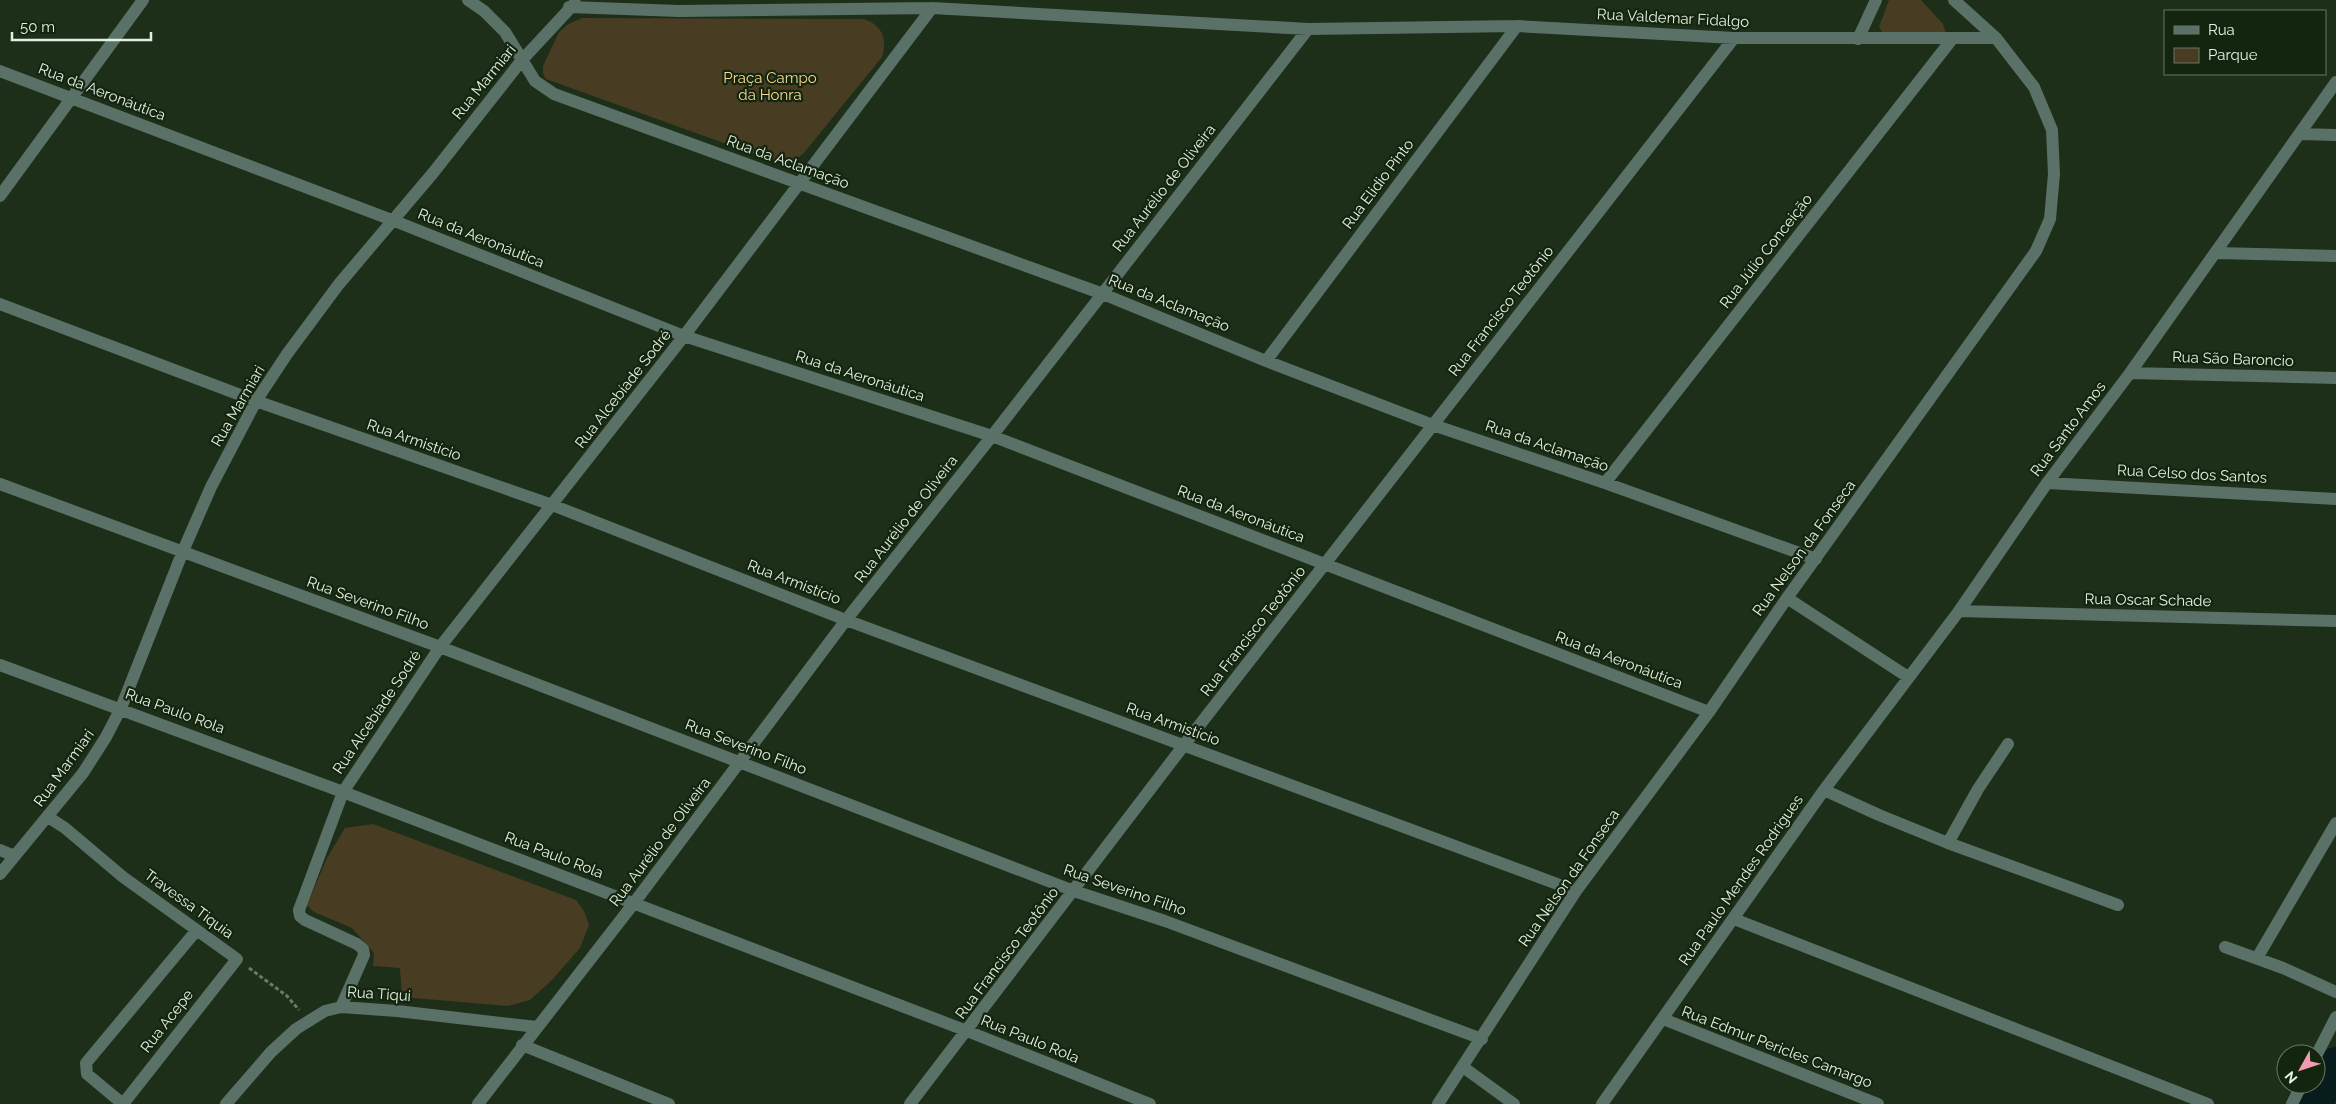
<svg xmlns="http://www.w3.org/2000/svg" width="2336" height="1104" font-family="Raleway,sans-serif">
<rect width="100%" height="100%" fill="#1d2f19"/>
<path fill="#483c23" d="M1889,0H1921L1943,24L1946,34L1882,32L1879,27Z
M582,18L864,19C882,25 888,39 882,57L803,154C794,161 786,163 774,161L546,79L543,74V66L559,32L568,24Z
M373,824L576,900L584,911L589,925L580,948L552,980L530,1000L508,1006L402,997L400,968L373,966L374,953L352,928L314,912L307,905L327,858L345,828Z"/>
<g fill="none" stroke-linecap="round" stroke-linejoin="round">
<path stroke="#071d1c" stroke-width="34" d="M2315,1104L2336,1064"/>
<path stroke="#6a7a67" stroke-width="3" stroke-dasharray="4 2.5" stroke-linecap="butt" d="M249,968L287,996L299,1010"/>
<path stroke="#5a7167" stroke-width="12" d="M468,0L484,11L505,32L535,81L554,94L1103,294L1266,361L1433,425L1605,483L1816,559
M569,7L679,11L932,8L1308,29L1517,26L1734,38H1996
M1858,39L1876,0
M0,71L392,220L684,336L992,436L1709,712
M2300,134L2336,135
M0,196L143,0
M2216,253L2336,256
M0,304L256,401L552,505L846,620L1576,891
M1266,361L1517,26
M2130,373L2336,378
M1605,483L1953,38
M2047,483L2336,499
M0,484L440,647L1074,891L1165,921L1482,1039
M1787,598L1908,677
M1959,611L2336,621
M0,665L343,792L967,1031L1150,1104
M1824,790L1879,815L1948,843L1978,789L2008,744
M48,817L65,828L123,877L237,959L123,1104L87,1074L86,1063L196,931
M1948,843L2118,905
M0,850L15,856
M0,874L83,773L106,737L121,708L183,551L211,487L256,401L287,354L339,284L433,173L522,60L575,3
M1734,919L2208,1104
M2225,947L2283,968L2336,992
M2257,958L2336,823
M341,1007L364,955L363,949L357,944L305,920L300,916L299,910L343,792L440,647L684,336L932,8
M1663,1019L1878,1104
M522,1045L669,1104
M2316,1056L2336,1017
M1463,1067L1514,1104
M226,1104L271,1052L296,1029L325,1011L341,1007L397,1011L537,1027
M478,1104L634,903L846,620L992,436L1308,29
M910,1104L1184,745L1734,38
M1438,1104L1576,891L1709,712L1787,598L2036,251L2050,219L2054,174L2052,130L2034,87L1996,38L1954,0
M1602,1104L1824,790L1959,611L2047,483L2130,373L2336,82
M2292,1104L2302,1084"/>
</g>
<g text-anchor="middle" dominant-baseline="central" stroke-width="4.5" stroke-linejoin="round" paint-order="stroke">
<g font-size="15" fill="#e4f0e2" stroke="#13250f">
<text transform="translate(1673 18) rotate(3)">Rua Valdemar Fidalgo</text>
<text transform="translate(484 82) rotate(-51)">Rua Marmiari</text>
<text transform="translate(102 92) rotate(21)">Rua da Aeronáutica</text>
<text transform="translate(788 162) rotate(20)">Rua da Aclamação</text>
<text transform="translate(1378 184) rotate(-53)">Rua Elidio Pinto</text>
<text transform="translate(1164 188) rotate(-52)">Rua Aurélio de Oliveira</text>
<text transform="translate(481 238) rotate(22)">Rua da Aeronáutica</text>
<text transform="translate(1766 251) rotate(-52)">Rua Júlio Conceição</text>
<text transform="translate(1169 303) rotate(22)">Rua da Aclamação</text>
<text transform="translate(1501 311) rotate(-52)">Rua Francisco Teotônio</text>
<text transform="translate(2233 359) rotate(2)">Rua São Baroncio</text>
<text transform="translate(860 376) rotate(18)">Rua da Aeronáutica</text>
<text transform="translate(623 389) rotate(-52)">Rua Alcebíade Sodré</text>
<text transform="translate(238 406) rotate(-60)">Rua Marmiari</text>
<text transform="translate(2068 429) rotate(-53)">Rua Santo Amos</text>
<text transform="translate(414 440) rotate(19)">Rua Armistício</text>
<text transform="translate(1547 446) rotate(19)">Rua da Aclamação</text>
<text transform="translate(2192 474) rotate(3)">Rua Celso dos Santos</text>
<text transform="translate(1241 514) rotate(21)">Rua da Aeronáutica</text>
<text transform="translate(906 519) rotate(-52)">Rua Aurélio de Oliveira</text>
<text transform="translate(1804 548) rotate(-54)">Rua Nelson da Fonseca</text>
<text transform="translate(794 582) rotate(21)">Rua Armistício</text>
<text transform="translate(2148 600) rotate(1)">Rua Oscar Schade</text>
<text transform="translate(368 603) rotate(20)">Rua Severino Filho</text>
<text transform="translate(1253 631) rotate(-52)">Rua Francisco Teotônio</text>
<text transform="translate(1619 660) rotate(21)">Rua da Aeronáutica</text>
<text transform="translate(175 711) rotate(20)">Rua Paulo Rola</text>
<text transform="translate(377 712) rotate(-56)">Rua Alcebíade Sodré</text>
<text transform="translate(1173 724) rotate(20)">Rua Armistício</text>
<text transform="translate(746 747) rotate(21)">Rua Severino Filho</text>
<text transform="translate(64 768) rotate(-54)">Rua Marmiari</text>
<text transform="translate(660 842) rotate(-53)">Rua Aurélio de Oliveira</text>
<text transform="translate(554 855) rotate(21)">Rua Paulo Rola</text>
<text transform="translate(1569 878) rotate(-55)">Rua Nelson da Fonseca</text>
<text transform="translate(1741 880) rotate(-55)">Rua Paulo Mendes Rodrigues</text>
<text transform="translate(1125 890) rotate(19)">Rua Severino Filho</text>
<text transform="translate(189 904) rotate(36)">Travessa Tiquia</text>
<text transform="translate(1007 953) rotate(-53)">Rua Francisco Teotônio</text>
<text transform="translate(379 994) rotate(4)">Rua Tiqui</text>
<text transform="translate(167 1021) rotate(-52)">Rua Acepe</text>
<text transform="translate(1030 1039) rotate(22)">Rua Paulo Rola</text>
<text transform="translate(1777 1047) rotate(21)">Rua Edmur Pericles Camargo</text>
</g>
<g font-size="15" fill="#f9d78f" stroke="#13250f">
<text x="770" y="78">Praça Campo<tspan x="770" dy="17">da Honra</tspan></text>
</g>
</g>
<rect x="2164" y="10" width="162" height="65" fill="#13250f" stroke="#677663"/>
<rect x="2174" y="26" width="25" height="8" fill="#5a7167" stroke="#677663"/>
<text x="2208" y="35" font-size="15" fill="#e4f0e2">Rua</text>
<rect x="2174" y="48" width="25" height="15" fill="#483c23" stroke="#677663"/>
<text x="2208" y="60" font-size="15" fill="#e4f0e2">Parque</text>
<g transform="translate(2301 1069) rotate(230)"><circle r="24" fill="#13250f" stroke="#677663"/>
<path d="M0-4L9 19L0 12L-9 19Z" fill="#f29ab0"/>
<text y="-8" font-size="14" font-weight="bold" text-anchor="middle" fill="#e4f0e2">N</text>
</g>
<path d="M12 32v8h139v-8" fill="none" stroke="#e4f0e2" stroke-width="2.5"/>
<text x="20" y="32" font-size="15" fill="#e4f0e2" stroke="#13250f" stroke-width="4" paint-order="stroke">50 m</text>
</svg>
